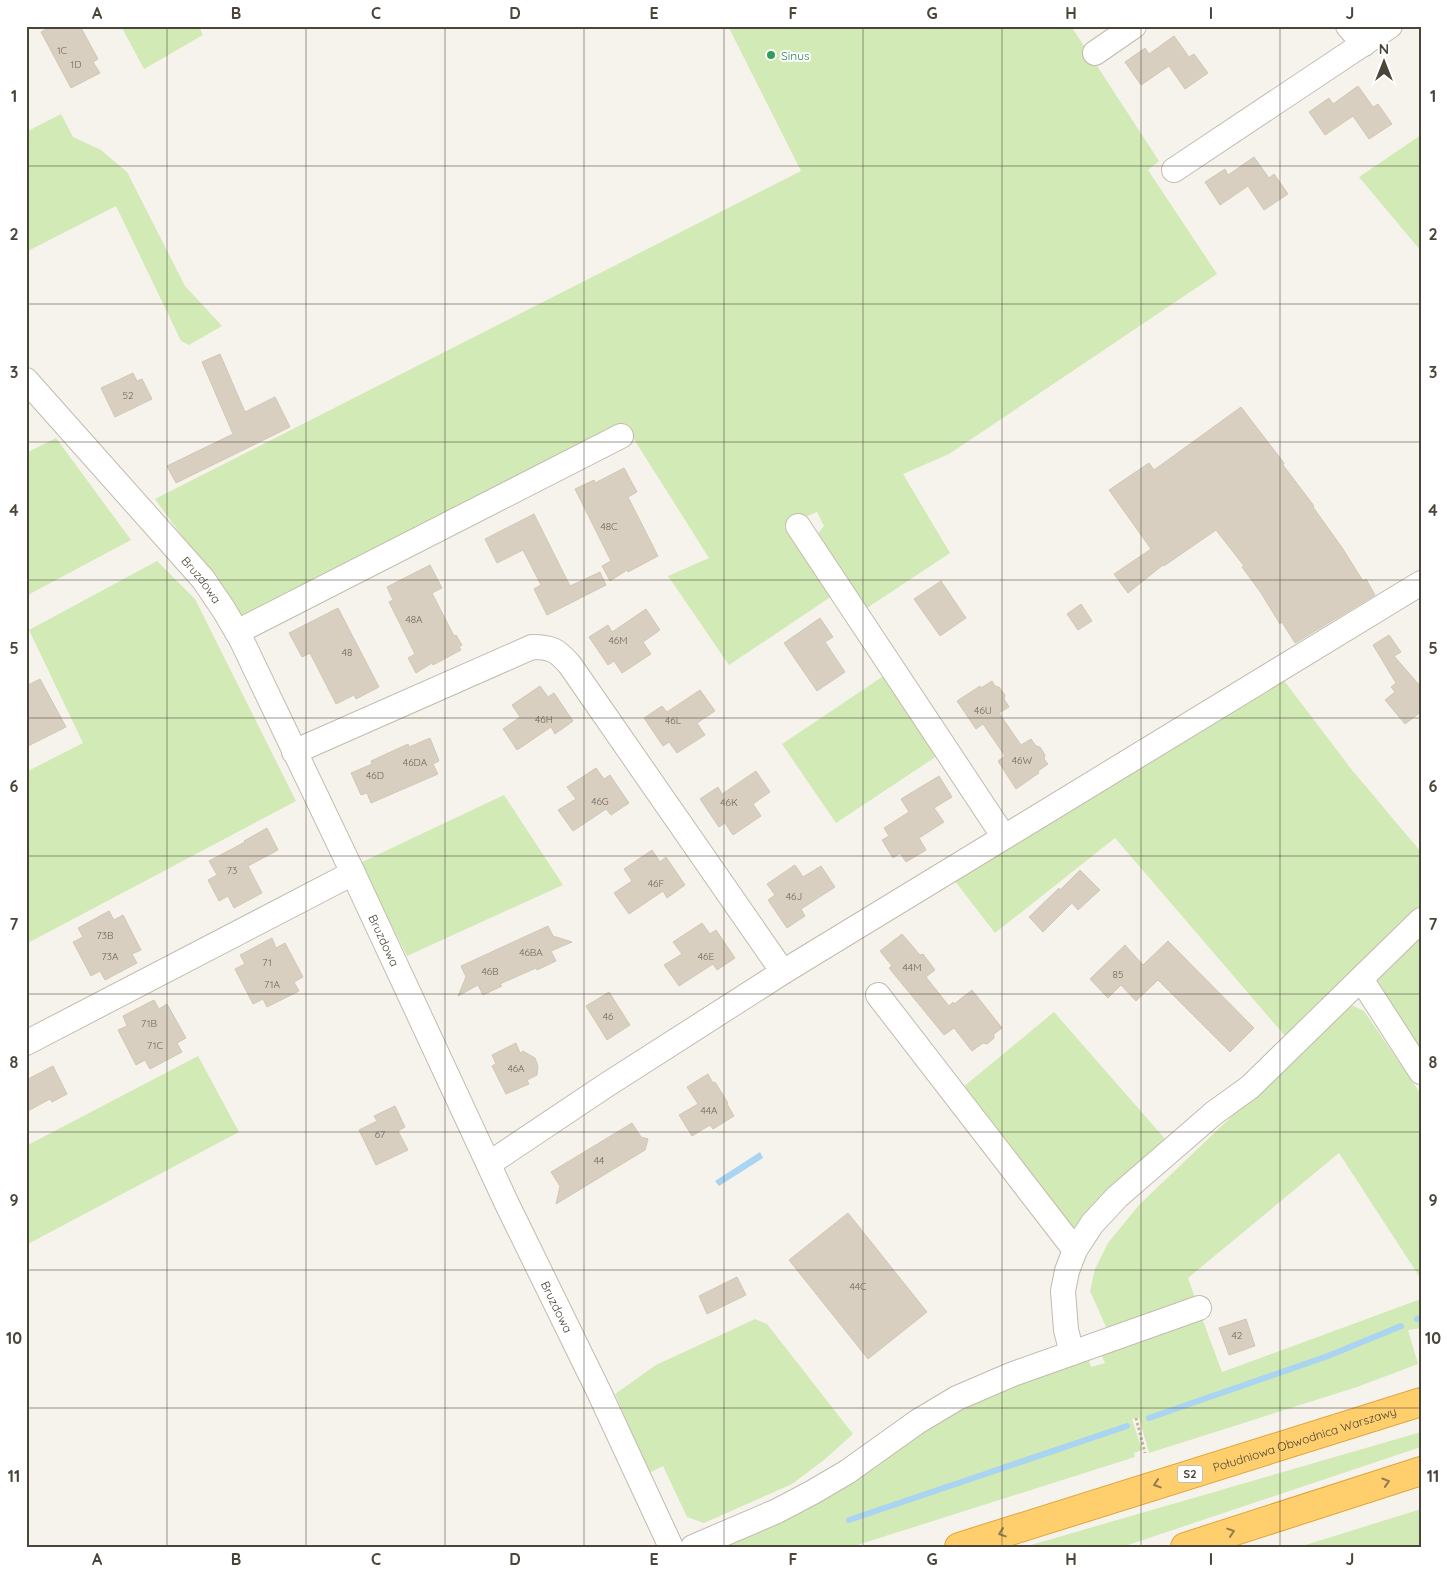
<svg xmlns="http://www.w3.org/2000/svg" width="1447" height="1573" font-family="Quicksand,sans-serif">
<rect width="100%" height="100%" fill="#f6f3ec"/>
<path fill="#d2eab5" d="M121,26H199L203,35L144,69Z
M728,26H1071L1159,161L1148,170L1217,274L949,454L903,474L950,553L864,610L815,537L824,526L817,512L784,526L832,596L729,665L668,576L709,558L625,425L242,619L155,499L801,171Z
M61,114L73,137L101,150L127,172L185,286L222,326L189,345L181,341L116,206L26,252V132Z
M1421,135V251L1359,177Z
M56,438L131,540L26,596V453Z
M157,561L195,599L296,801L26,944V772L83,743L29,630Z
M885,675L940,754L836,823L782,744Z
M1282,678L1352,770L1421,852V909L1285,1036L1115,838L995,933L951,876Z
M504,795L563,885L407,956L360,863Z
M1421,935V1051L1376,978Z
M1349,1004L1364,1011L1421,1094V1279L1339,1153L1188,1278L1195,1298L1107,1329L1090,1291L1095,1269L1108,1243L1139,1205Z
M1054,1012L1166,1140L1073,1228L962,1088Z
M198,1056L239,1132L26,1245V1146Z
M1421,1299V1328L1408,1330L1418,1364L1357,1387L1149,1453L1139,1418L1132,1419L1142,1450L1134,1453L1135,1457L851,1547H713L949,1412L991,1394L1088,1358L1091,1367L1105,1363L1100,1352L1202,1318L1222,1372Z
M755,1319L767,1324L853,1434L824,1460L792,1484L704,1523L687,1517L663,1466L649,1473L615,1394L656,1365Z
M1421,1432V1447L1122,1547H1024Z
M1421,1509V1547H1299Z"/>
<path fill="#a9d4f2" d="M760,1152L763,1158L719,1186L715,1181Z"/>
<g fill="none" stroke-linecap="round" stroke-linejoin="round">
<path stroke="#a9d4f2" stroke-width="6" d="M1417,1319L1421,1318
M1149,1418L1328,1356L1401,1326
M849,1520L1127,1426"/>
</g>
<path fill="#d8cfc1" stroke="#d3c7b4" d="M52,26H80L98,59L93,62L100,73L71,88L41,32Z
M1174,36L1189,57L1194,54L1208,73L1185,89L1169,66L1141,85L1125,62L1145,48L1149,54Z
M1358,86L1373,107L1378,104L1392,124L1369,139L1353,116L1325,135L1309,112L1329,98L1333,104Z
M1254,157L1269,178L1274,174L1288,194L1264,210L1248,186L1220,205L1205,182L1225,169L1228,175Z
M220,354L245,412L275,397L290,427L176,483L167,466L233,434L202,362Z
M133,373L137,381L142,379L152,399L115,417L101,388Z
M1241,407L1284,463L1283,465L1314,506L1313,507L1343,549L1363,581L1366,579L1375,595L1295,643L1282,622L1280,624L1261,593L1242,567L1244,566L1216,530L1164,566L1163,565L1128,593L1114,574L1151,549L1109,490L1149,463L1154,470Z
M624,468L637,492L628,497L658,556L628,572L627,570L610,581L602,566L611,561L575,489L594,480L595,483Z
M534,514L570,586L600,572L606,585L547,615L534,589L541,585L523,550L497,563L485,539Z
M430,565L442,588L432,593L454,636L456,635L462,645L459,647L461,650L433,665L432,663L416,673L408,658L415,654L389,602L393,600L387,587Z
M941,581L966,618L940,636L914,599Z
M1081,604L1092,621L1078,630L1067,614Z
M338,608L379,687L356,699L354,695L336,704L310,653L302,657L289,633Z
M646,609L660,630L643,642L651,654L622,673L614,661L608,665L589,637L608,625L612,632Z
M820,618L833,637L825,642L845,672L817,691L784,643Z
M1389,635L1401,652L1394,656L1421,687V712L1405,724L1385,700L1395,692L1391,687L1396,683L1373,645Z
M40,679L66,727L26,747V686Z
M992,681L995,686L999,687L1005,695L1004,699L1009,707L999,713L1021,745L1031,739L1036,746L1040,747L1045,755L1044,759L1048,764L1038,771L1039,773L1016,789L998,761L1005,756L983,724L976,729L957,701L980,686L981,688Z
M540,686L548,697L554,693L573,721L555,734L551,727L517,750L503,729L520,717L512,705Z
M700,690L715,711L697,723L705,735L677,753L669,742L663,746L644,718L662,706L667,712Z
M430,738L439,761L433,764L438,774L371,803L367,793L361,795L351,773L372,764L371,761L408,744L409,747Z
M596,768L604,779L610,775L629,803L611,815L606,809L573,831L558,810L576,799L567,787Z
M756,771L770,792L753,804L761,816L733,835L725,823L719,827L700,799L718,787L722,794Z
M939,776L952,797L934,808L944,822L919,838L926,850L906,862L900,853L893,858L882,840L889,836L884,828L909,812L901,799Z
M267,828L278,850L248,866L262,893L234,908L228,896L219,901L208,880L217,875L209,861L245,842L244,841Z
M652,850L660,862L666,857L685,885L667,898L663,891L629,914L614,893L632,881L624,869Z
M795,865L803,877L821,866L835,887L801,909L805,916L787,928L768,900L775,895L767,884Z
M1080,870L1100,890L1078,910L1072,903L1043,932L1029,917L1059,888L1060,890Z
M109,911L114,920L123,915L141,950L132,954L137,963L105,980L100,971L91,976L73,942L83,937L78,928Z
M702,923L710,934L716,930L735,958L717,970L713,964L679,986L664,965L682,954L673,942Z
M548,926L553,936L572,942L551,951L556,961L537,970L536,968L500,984L502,986L483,995L478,985L458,996L466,977L461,966Z
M902,934L920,955L923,954L935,970L926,977L949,1006L953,1002L954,1004L972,990L1002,1028L994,1034V1038L987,1044L983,1043L972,1051L954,1028L944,1035L889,968L892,966L880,951Z
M272,938L276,948L285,943L303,977L294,982L299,991L267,1007L263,999L253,1004L235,969L245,964L240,955Z
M1168,941L1254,1028L1230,1052L1158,980L1136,1001L1121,985L1108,998L1090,979L1125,945L1143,965Z
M609,992L630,1025L607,1040L586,1006Z
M154,1000L159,1009L167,1004L186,1038L177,1043L182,1052L150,1069L145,1060L136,1065L118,1030L127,1026L123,1016Z
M516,1043L520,1053L523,1051L535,1058L538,1066L537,1075L527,1080L529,1084L506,1094L492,1066L496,1064L492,1055Z
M53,1066L67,1094L52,1102L50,1099L26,1112V1080Z
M708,1074L713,1083L715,1082L728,1103L727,1104L734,1116L713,1129L710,1125L692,1136L679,1115L698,1104L687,1087Z
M395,1106L405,1127L398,1131L408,1150L376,1165L359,1130L377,1121L374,1116Z
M632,1123L641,1137L648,1139L645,1150L556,1204L560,1186L551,1172Z
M848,1213L927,1312L868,1359L789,1260Z
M737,1277L746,1295L707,1314L699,1296Z
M1246,1319L1255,1346L1229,1355L1219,1328Z"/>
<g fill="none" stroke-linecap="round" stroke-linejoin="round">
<g stroke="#c2bbae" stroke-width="26">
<g id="minor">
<path d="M1348,26L1364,44"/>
<path d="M1095,53L1134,26"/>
<path d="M1174,170L1390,26"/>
<path id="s1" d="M26,380L203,579L224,610L241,639L353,873L507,1204L599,1392L671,1547"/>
<path d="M798,526L1004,837"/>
<path d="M237,632L621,436"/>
<path d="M294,752L532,647C552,647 557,650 570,665L783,972"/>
<path d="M1361,979L1421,1072"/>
<path d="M878,995L1075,1250"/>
<path d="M26,1043L353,873"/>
<path d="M490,1163L605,1086L783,972L1421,583"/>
<path d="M1072,1353L1066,1330L1063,1291L1067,1271L1075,1250L1092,1224L1117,1197L1214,1113L1250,1087L1421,920"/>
<path d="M693,1547L777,1511L813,1492L847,1472L917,1422L957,1398L1013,1374L1199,1308"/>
</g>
</g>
<g stroke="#e0a43c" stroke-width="30">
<g id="highway">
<path id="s2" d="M959,1547L1421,1402"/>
<path d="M1185,1547L1421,1471"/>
</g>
</g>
<path stroke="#c4b79f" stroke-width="3" stroke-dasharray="2.5 2.5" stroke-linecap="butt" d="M1136,1418L1145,1453"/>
<use href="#minor" stroke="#fff" stroke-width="24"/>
<use href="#highway" stroke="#ffcf6e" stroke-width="28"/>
</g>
<defs><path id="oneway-chevron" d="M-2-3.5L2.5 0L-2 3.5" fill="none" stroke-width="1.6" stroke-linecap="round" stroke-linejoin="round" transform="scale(1.25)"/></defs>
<g stroke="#937c4e">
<use href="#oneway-chevron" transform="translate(1386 1482) rotate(-17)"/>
<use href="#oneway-chevron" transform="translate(1157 1484) rotate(162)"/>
<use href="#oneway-chevron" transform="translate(1231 1532) rotate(-18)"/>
<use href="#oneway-chevron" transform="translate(1002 1533) rotate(162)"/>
</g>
<path fill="none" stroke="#4b4439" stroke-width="1" stroke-opacity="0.55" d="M167,26V1547M306,26V1547M445,26V1547M584,26V1547M724,26V1547M863,26V1547M1002,26V1547M1141,26V1547M1280,26V1547M26,166H1421M26,304H1421M26,442H1421M26,580H1421M26,718H1421M26,856H1421M26,994H1421M26,1132H1421M26,1270H1421M26,1408H1421"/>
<circle fill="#2e9e5b" stroke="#fff" stroke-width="2" cx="771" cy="55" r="5"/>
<g text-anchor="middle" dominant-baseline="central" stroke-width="4" stroke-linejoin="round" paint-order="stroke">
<g font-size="10" fill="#6e675b">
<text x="62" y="50">1C</text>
<text x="76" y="64">1D</text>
<text x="128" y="395">52</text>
<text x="609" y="526">48C</text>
<text x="414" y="619">48A</text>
<text x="618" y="640">46M</text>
<text x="347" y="652">48</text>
<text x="983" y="710">46U</text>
<text x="544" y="719">46H</text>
<text x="673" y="720">46L</text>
<text x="1022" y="760">46W</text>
<text x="415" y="762">46DA</text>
<text x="375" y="775">46D</text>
<text x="600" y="801">46G</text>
<text x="729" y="802">46K</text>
<text x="232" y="870">73</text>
<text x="656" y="883">46F</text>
<text x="794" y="896">46J</text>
<text x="105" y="935">73B</text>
<text x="531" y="952">46BA</text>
<text x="110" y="956">73A</text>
<text x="706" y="956">46E</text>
<text x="267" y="962">71</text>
<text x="912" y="967">44M</text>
<text x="490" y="971">46B</text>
<text x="1118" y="974">85</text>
<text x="272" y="984">71A</text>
<text x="608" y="1016">46</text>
<text x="149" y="1023">71B</text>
<text x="155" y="1045">71C</text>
<text x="516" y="1068">46A</text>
<text x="709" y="1110">44A</text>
<text x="380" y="1134">67</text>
<text x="599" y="1160">44</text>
<text x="858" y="1286">44C</text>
<text x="1237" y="1335">42</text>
</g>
<rect fill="#fff" stroke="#817c74" stroke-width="1" x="1177.5" y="1465.5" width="25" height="17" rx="4"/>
<g font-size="11" font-weight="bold" fill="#4b4439">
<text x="1190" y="1474">S2</text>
</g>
<g font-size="12" fill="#27864d" stroke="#fff" text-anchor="start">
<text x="781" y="55">Sinus</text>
</g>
<g font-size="12" fill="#4b4439" stroke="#fff">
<text stroke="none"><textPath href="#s1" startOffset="266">Bruzdowa</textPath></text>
<text stroke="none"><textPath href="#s1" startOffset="671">Bruzdowa</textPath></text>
<text stroke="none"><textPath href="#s1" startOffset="1076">Bruzdowa</textPath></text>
<text stroke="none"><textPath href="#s2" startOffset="362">Południowa Obwodnica Warszawy</textPath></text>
</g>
</g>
<rect width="1447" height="1573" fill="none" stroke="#ffffff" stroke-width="55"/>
<g transform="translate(1384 62)" stroke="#ffffff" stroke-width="4" paint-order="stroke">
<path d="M0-4L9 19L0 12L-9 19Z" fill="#4b4439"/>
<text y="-8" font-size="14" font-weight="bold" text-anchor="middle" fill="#4b4439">N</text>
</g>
<rect x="28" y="28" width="1392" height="1518" fill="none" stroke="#4b4439" stroke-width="2"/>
<g font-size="16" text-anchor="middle" font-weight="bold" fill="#4b4439">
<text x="97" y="19">A</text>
<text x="236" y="19">B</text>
<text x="376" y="19">C</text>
<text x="515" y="19">D</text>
<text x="654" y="19">E</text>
<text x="793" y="19">F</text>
<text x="932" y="19">G</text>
<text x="1071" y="19">H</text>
<text x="1211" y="19">I</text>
<text x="1350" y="19">J</text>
<text x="14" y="102">1</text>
<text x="1433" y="102">1</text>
<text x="14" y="240">2</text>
<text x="1433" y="240">2</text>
<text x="14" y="378">3</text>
<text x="1433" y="378">3</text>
<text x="14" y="516">4</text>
<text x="1433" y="516">4</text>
<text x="14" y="654">5</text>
<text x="1433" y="654">5</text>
<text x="14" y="792">6</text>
<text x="1433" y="792">6</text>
<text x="14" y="930">7</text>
<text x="1433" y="930">7</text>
<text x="14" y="1068">8</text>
<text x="1433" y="1068">8</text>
<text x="14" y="1206">9</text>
<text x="1433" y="1206">9</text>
<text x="14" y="1344">10</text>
<text x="1433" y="1344">10</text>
<text x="14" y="1482">11</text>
<text x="1433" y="1482">11</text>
<text x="97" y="1565">A</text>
<text x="236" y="1565">B</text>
<text x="376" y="1565">C</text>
<text x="515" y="1565">D</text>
<text x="654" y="1565">E</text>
<text x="793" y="1565">F</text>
<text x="932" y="1565">G</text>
<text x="1071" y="1565">H</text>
<text x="1211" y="1565">I</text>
<text x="1350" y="1565">J</text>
</g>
</svg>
